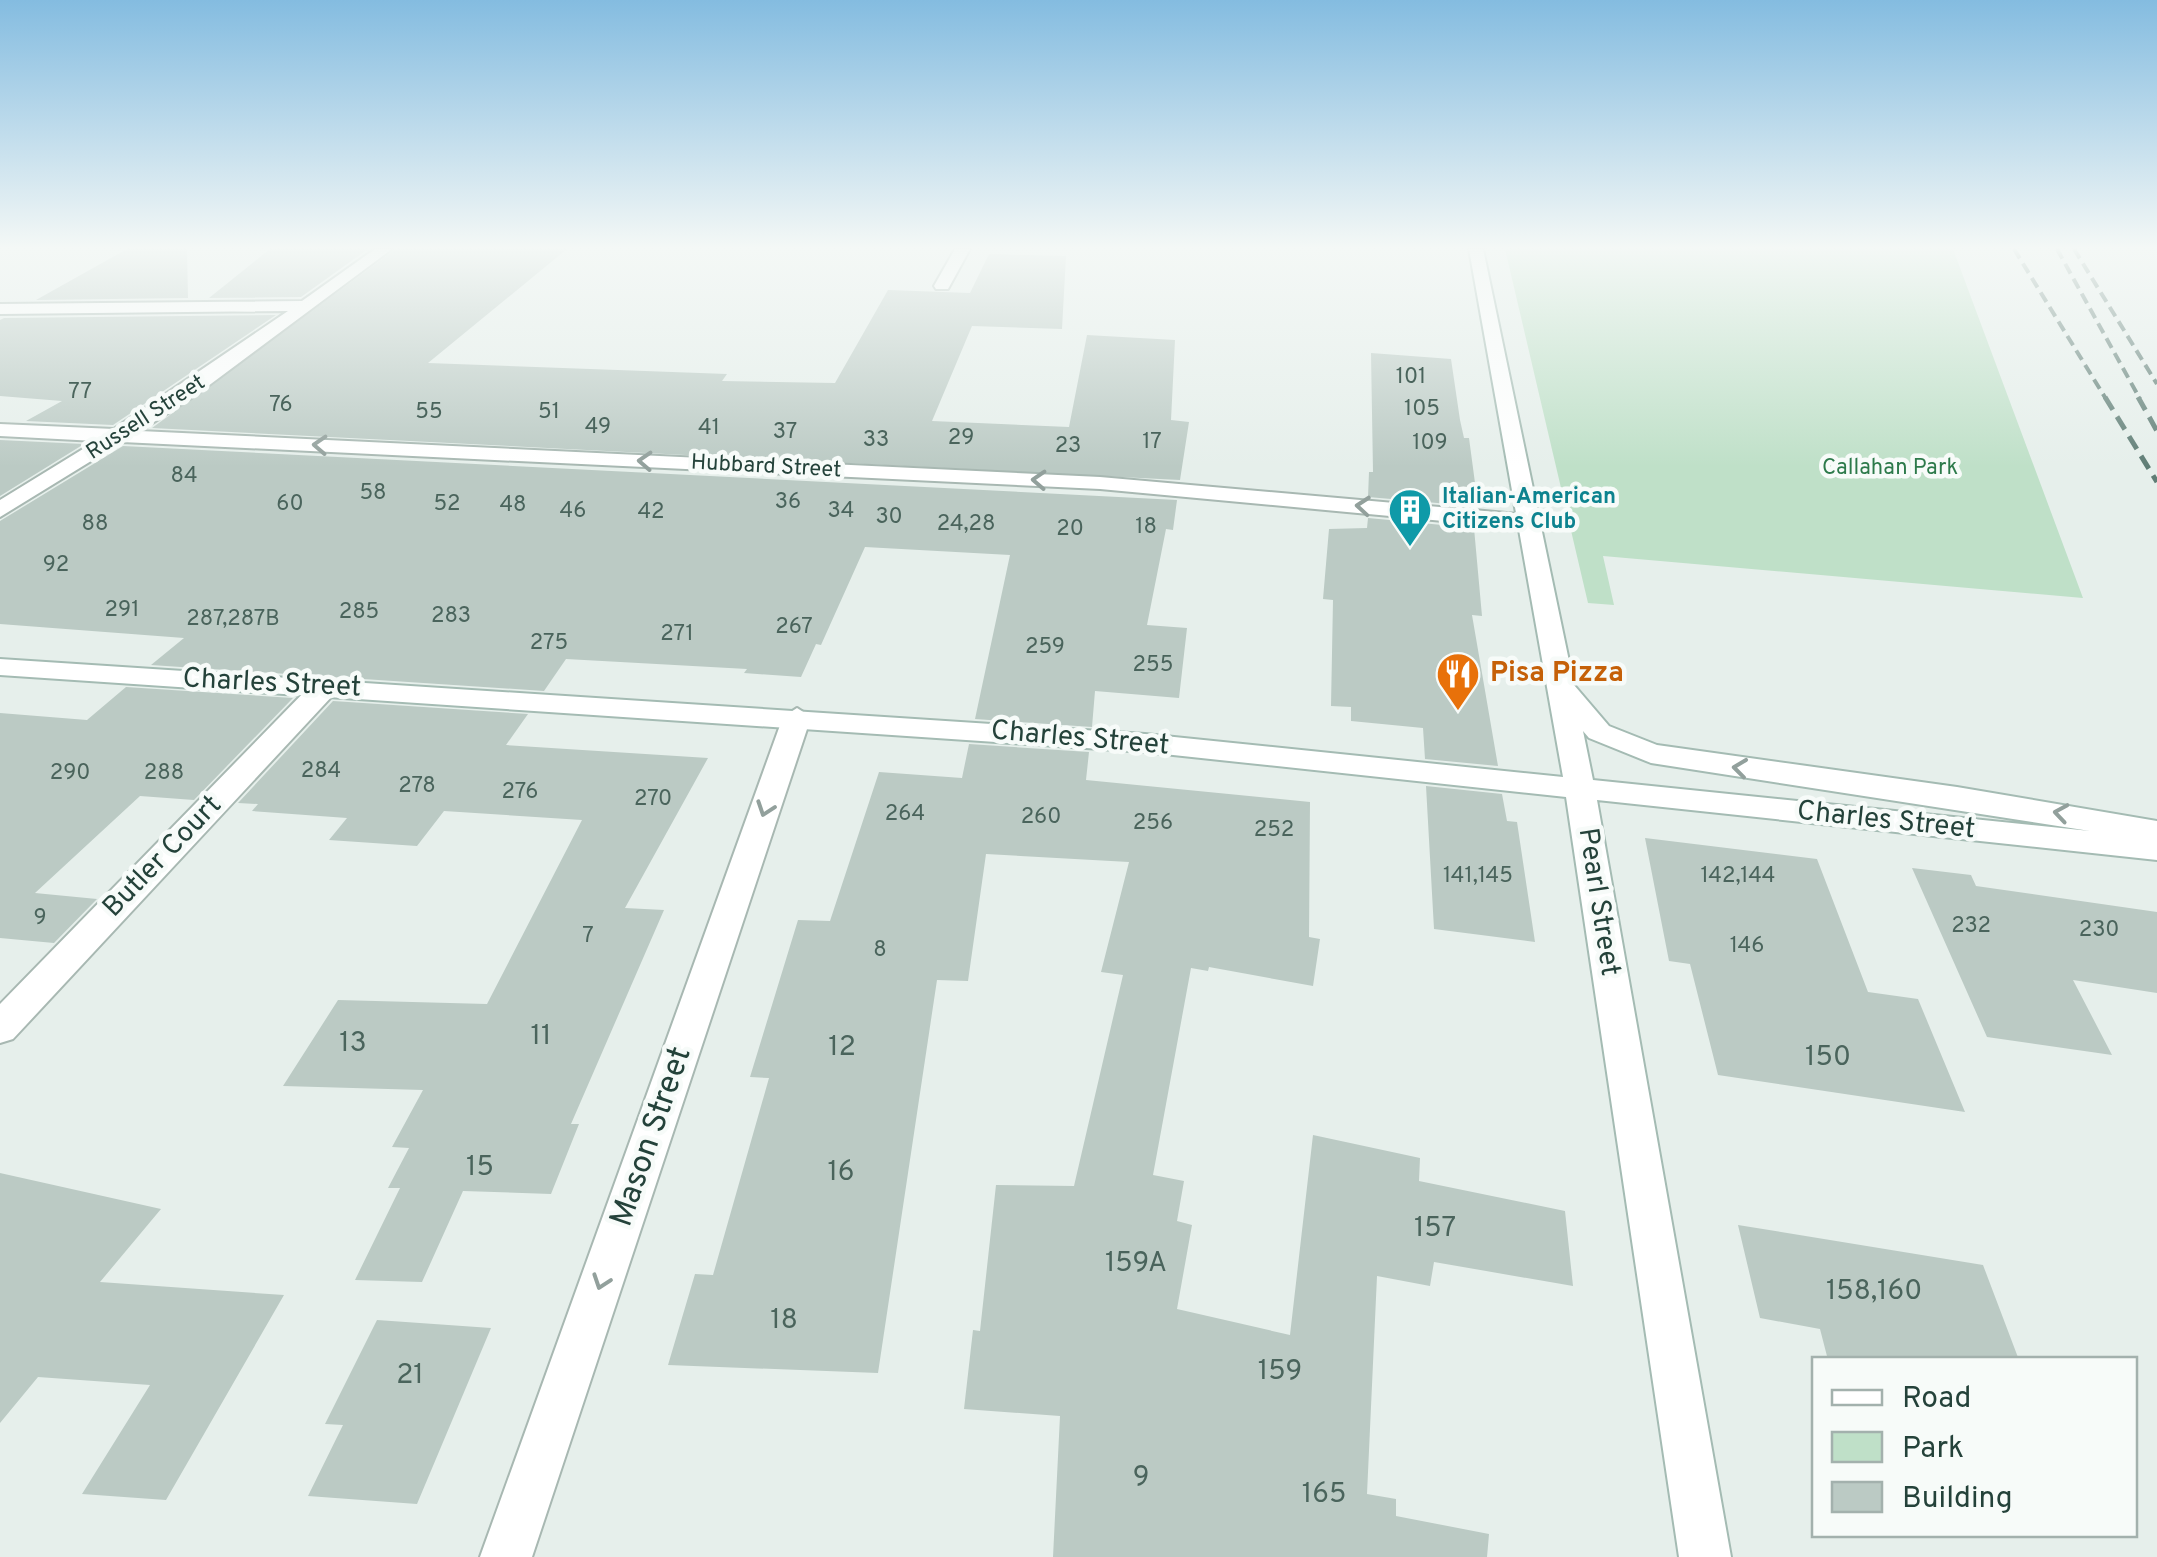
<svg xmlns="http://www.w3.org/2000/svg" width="2157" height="1557" font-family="Overpass,sans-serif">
<rect width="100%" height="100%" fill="#e6efeb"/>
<path fill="#bfe0c8" d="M1505,249H1953L2083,598L1603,556L1614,605L1588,603Z"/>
<path fill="#bbcac4" d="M127,249H187L188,298L36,300Z
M270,249H368L301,297L209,298Z
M396,249H567L428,363L727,374L722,381L835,383L888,290L970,293L989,254L1066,256L1062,329L972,326L932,421L1069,427L1087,335L1175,340L1171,420L1189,422L1180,480L152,428Z
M276,315L113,425L26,421L62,401L0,396V320L4,318Z
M1371,353L1451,359L1460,420L1464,438H1469L1477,498L1471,497L1472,506L1368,497L1369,472H1373Z
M0,440L84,444L0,496Z
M123,446L1177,500L1173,530L1166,529L1147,625L1187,628L1179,698L1095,691L1092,727L975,719L1010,555L865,547L821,645L816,644L801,677L744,673L747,669L566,659L544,691L151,665L184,638L0,624V521Z
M1368,518L1474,528L1482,616L1472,615L1498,766L1425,759L1423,728L1351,721V707L1331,706L1333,600L1323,599L1329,529L1367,528Z
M126,687L293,698L194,800L140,796L35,893L97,899L54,943L0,938V713L87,720Z
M333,701L528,714L506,745L708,758L625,908L664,910L571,1124H579L551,1194L463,1191L422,1282L355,1280L400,1188H388L409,1148L392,1147L423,1090L283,1086L338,1000L487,1004L582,820L444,811L417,846L329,840L347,818L252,811L258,804L238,803Z
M969,744L1089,752L1086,780L1310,802L1309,937L1320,939L1313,986L1209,967L1208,971L1191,968L1153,1175L1184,1181L1177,1221L1192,1225L1177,1309L1290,1335L1313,1135L1420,1158L1419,1181L1565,1211L1573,1286L1434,1262L1430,1286L1377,1276L1367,1494L1396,1499V1516L1489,1534L1487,1557H1053L1060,1416L964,1409L973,1330L980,1331L996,1185L1074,1186L1123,975L1101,972L1129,862L986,854L968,981L937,980L878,1373L668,1365L695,1274L713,1275L769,1078L750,1077L798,920L830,921L879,772L962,778Z
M1426,786L1502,794L1507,821L1517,822L1535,942L1434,929Z
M1645,838L1817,859L1868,992L1918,999L1965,1112L1718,1075L1690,964L1669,961Z
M1912,868L1971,875L1976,886L2157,912V993L2073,980L2112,1055L1987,1037Z
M0,1173L161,1209L100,1282L284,1295L166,1500L82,1494L150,1385L38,1377L0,1423Z
M1738,1225L1983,1265L2019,1360H1828L1820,1329L1760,1318Z
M377,1320L491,1328L417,1504L308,1496L343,1425L325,1424Z"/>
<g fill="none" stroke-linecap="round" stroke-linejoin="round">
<g stroke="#a8b8b2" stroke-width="4">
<path id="lane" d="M955,249H970L948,289H936L934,286Z"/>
</g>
<g stroke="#a8b8b2" stroke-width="4">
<path id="street" d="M375,249H392L196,395L140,431L1100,477L1530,515L1541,522L1530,529L1100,489L122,442L0,517V500L96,441L0,436V424L114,429L288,311L0,314V304L302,301Z
M325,679L339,687L335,693L13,1039L0,1043V1004L315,681Z
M797,708L811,717L532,1557H480L783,717Z"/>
</g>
<g stroke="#a4bbb3" stroke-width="4">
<path id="secondary" d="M1469,249H1483L1574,685L1609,726L1657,745L1957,787L2157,821V860L1597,800L1731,1557H1679L1566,797L1145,752L0,675V659L1145,734L1563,777ZM1583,731L1589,738L1651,763L2090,831L1593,780Z"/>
</g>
<use href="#lane" fill="#fff" fill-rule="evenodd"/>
<use href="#street" fill="#fff" fill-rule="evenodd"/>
<use href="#secondary" fill="#fff" fill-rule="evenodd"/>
<path stroke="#5f7d75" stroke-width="4" stroke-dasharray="11 6" stroke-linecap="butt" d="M2014,249L2106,399
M2057,249L2140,399
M2074,249L2157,384"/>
<path stroke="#5f7d75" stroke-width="5" stroke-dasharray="15 8" stroke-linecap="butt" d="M2105,397L2157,482
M2138,397L2157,431"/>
</g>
<defs><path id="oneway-chevron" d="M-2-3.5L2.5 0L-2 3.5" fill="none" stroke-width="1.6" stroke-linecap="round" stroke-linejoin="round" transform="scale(2.5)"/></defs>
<g stroke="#92a09c">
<use href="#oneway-chevron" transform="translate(320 445) rotate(-177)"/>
<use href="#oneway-chevron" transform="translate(645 461) rotate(-177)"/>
<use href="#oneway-chevron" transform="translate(1039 480) rotate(-177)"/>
<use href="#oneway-chevron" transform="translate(1363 506) rotate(-175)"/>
<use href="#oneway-chevron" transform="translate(1740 768) rotate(-173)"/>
<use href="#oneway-chevron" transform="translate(765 809) rotate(109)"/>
<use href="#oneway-chevron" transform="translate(2061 813) rotate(-171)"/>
<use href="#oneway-chevron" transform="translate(601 1282) rotate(109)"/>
</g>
<linearGradient id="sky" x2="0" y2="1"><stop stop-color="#84bce0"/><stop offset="0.53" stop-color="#f4f8f6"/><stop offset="1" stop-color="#f4f8f6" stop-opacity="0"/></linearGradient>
<rect width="2157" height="467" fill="url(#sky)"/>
<defs>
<g id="building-pin" transform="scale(2.25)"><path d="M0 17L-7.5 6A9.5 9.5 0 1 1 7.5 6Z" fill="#0f9aa8" stroke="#f7fbf9"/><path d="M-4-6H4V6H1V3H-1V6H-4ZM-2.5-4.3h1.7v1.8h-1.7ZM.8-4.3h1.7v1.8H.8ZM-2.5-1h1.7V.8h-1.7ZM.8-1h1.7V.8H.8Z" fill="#fff"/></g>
<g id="restaurant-pin" transform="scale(2.25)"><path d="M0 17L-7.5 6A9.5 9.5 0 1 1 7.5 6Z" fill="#e8710a" stroke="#f7fbf9"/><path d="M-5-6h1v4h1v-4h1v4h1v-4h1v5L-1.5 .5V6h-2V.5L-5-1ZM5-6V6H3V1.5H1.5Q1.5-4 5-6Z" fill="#fff"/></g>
</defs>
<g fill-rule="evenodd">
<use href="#building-pin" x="1410" y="510"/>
<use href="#restaurant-pin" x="1458" y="674"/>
</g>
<g text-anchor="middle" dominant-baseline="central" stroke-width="9" stroke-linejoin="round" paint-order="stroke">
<g font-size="22" fill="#4a645c">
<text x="1411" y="377">101</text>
<text x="80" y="392">77</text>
<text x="281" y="405">76</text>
<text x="1422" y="409">105</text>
<text x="429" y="412">55</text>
<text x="549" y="412">51</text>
<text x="598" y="427">49</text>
<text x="709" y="428">41</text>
<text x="785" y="432">37</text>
<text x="961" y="438">29</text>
<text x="876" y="440">33</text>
<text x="1152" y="442">17</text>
<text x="1430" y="443">109</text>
<text x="1068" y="446">23</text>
<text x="184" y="476">84</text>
<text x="373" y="493">58</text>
<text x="788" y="502">36</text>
<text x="290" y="504">60</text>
<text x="447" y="504">52</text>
<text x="513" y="505">48</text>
<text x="573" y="511">46</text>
<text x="841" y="511">34</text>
<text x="651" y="512">42</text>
<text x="889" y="517">30</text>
<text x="95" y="524">88</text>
<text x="966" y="524">24,28</text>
<text x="1146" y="527">18</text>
<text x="1070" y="529">20</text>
<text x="56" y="565">92</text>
<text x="122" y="610">291</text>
<text x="359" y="612">285</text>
<text x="451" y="616">283</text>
<text x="233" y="619">287,287B</text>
<text x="794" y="627">267</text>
<text x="677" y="634">271</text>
<text x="549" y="643">275</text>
<text x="1045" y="647">259</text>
<text x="1153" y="665">255</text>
<text x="321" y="771">284</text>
<text x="70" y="773">290</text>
<text x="164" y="773">288</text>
<text x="417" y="786">278</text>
<text x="520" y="792">276</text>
<text x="653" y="799">270</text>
<text x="905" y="814">264</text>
<text x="1041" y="817">260</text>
<text x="1153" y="823">256</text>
<text x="1274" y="830">252</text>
<text x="1478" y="876">141,145</text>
<text x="1738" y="876">142,144</text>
<text x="40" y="918">9</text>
<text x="1971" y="926">232</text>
<text x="2099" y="930">230</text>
<text x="588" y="936">7</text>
<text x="1747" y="946">146</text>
<text x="880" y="950">8</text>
</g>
<g font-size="22" fill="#24423a" stroke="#f7fbf9">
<text transform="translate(146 418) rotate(-33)">Russell Street</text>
<text transform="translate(766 467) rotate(3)">Hubbard Street</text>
</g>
<g font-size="22" fill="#2d7a4b" stroke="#f7fbf9">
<text x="1890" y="468">Callahan Park</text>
</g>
<g font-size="22" font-weight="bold" fill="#0d838f" stroke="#f7fbf9" text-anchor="start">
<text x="1442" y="497">Italian-American<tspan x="1442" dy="25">Citizens Club</tspan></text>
</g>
<g font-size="28" font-weight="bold" fill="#c56008" stroke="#f7fbf9" text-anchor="start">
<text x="1490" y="674">Pisa Pizza</text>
</g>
<g font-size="28" fill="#24423a" stroke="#f7fbf9">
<text transform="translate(272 684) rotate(3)">Charles Street</text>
<text transform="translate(1080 739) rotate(5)">Charles Street</text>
<text transform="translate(1886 821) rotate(6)">Charles Street</text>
<text transform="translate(163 857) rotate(-46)">Butler Court</text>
<text transform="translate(1598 902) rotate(81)">Pearl Street</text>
</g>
<g font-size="28" fill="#4a645c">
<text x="541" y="1037">11</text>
<text x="353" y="1044">13</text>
<text x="842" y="1048">12</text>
<text x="1828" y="1058">150</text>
<text x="480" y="1168">15</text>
<text x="841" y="1173">16</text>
<text x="1435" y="1229">157</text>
<text x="1136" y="1264">159A</text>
<text x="1874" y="1292">158,160</text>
<text x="784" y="1321">18</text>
<text x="1280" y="1372">159</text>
<text x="410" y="1376">21</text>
<text x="1141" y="1478">9</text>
<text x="1324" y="1495">165</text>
</g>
<g font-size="32" fill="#24423a" stroke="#f7fbf9">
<text transform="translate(652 1137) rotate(-71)">Mason Street</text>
</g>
</g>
<rect x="1812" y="1357" width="325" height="180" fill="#f7fbf9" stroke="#a3b1ad" stroke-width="2.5"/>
<rect x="1832" y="1390" width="50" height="15" fill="#ffffff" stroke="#a3b1ad" stroke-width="2.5"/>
<text x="1902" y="1407" font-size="30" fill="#24423a">Road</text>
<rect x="1832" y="1432" width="50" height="30" fill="#bfe0c8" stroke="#a3b1ad" stroke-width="2.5"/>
<text x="1902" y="1457" font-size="30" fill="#24423a">Park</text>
<rect x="1832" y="1482" width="50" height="30" fill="#bbcac4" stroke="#a3b1ad" stroke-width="2.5"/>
<text x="1902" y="1507" font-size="30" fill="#24423a">Building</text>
</svg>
